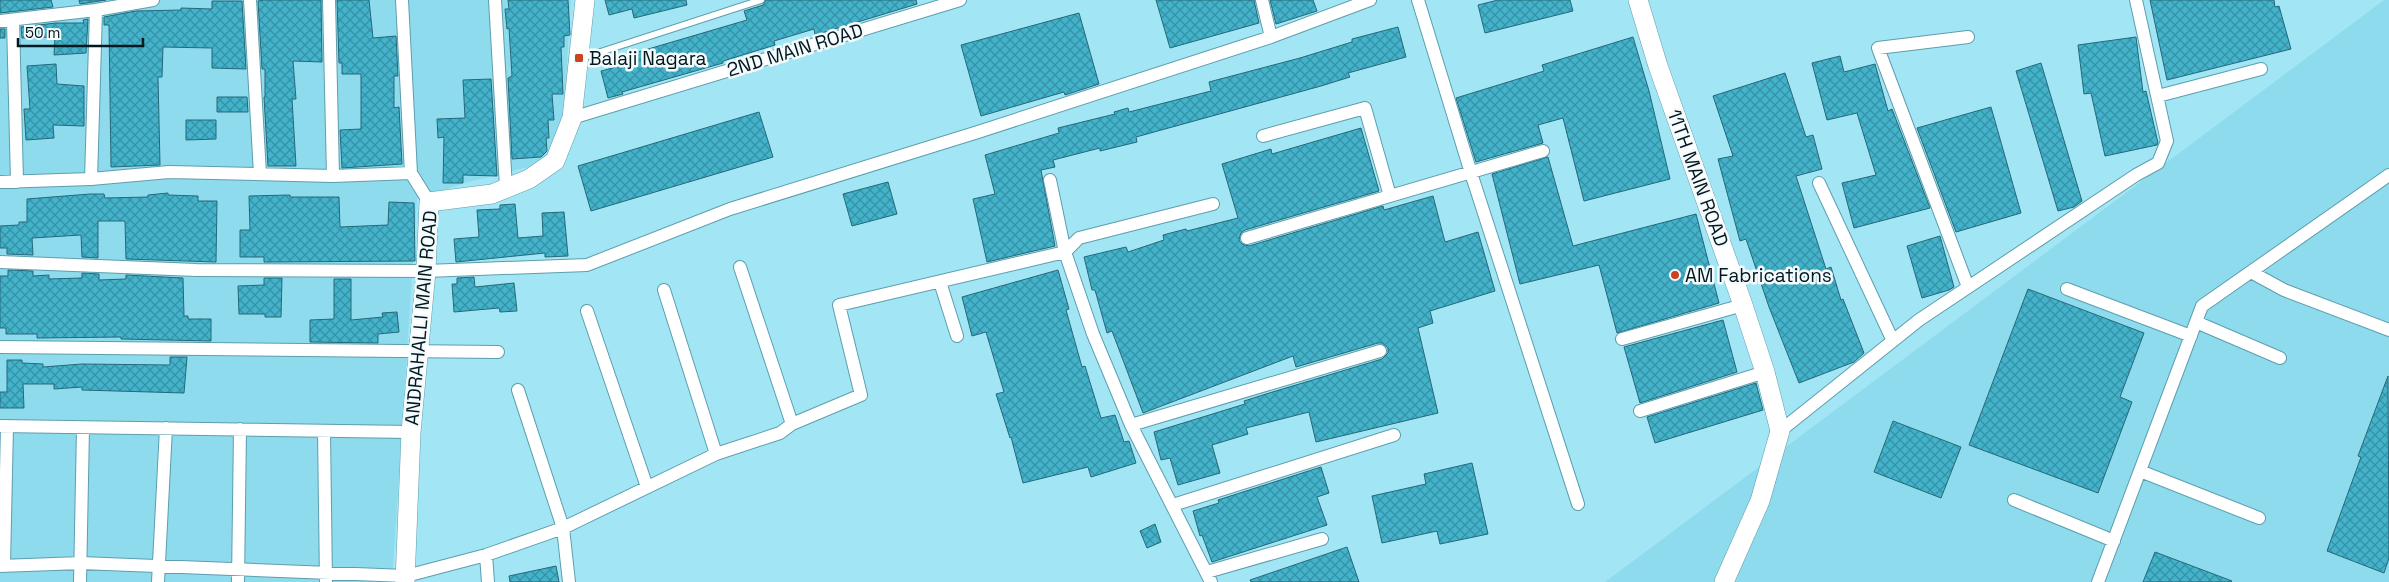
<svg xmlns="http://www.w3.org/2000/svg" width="2389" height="582" font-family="'Space Grotesk',sans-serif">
<defs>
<pattern id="building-cross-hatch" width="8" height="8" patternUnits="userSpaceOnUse" patternTransform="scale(1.25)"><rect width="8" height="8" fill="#43b3cb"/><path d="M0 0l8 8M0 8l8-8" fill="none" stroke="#3691a4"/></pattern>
</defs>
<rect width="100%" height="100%" fill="#a2e6f6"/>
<path fill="#8edbee" d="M0,0H571L562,145L528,167L465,183L417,199L392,582H0Z
M2384,0H2389V582H1605Z"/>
<path fill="url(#building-cross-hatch)" stroke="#246978" d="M0,0H51L53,7L0,13Z
M79,0H106L80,4Z
M264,0H321L322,62L293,61L296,99H292L296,166H268L264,97H265V69H262L258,1Z
M337,0H369L373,38L396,36L398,76H394V108L399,107L402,164L342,168L340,130L361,129V74H342V63H339Z
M508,0H568L570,35L564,36V47H561L563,94H552L554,120H548L549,138H546L547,151L541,157L512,159L508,78L512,76L509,28L507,29L505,9H509Z
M605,0H686L687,5L634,18L632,9L609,15Z
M766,0H916L917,4L815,35L814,29L774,41L775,45L723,61V63L622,92L623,94L608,98L601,71L624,65L621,57L747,20L744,11L763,5Z
M1156,0H1254L1259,23L1170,48Z
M1270,0H1313L1317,11L1276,24Z
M1498,0H1570L1573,11L1485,33L1478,5Z
M2150,0H2274L2275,7L2279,6L2291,49L2167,80Z
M212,1H242L246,69L212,68V48L163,47L162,77H158L160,165L111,167L109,25H104V17L136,11L181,10V8L212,9Z
M1079,13L1099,84L1065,95L1064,92L981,116L961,45Z
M88,19L86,53L54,55L55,37L22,38L21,27L56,23H84L83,20Z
M1398,27L1406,57L1348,73L1350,77L1321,86L1136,137L1137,142L1100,151V148L1053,160L1055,167L1041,170L1055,246L987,262L973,199L995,194L985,155L1059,133L1058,128L1115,114L1114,112L1128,108L1129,112L1211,91L1209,82L1300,58L1352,42V39Z
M0,29H5V38H0Z
M1633,37L1649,91L1670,179L1584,201L1563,118L1538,125L1543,143L1476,162L1456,98L1544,71L1542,65Z
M2136,37L2143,92L2146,91L2158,143L2157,145L2105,156L2091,93L2084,94L2078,45Z
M1840,56L1844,72L1875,64L1888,111L1892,109L1930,208L1854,228L1842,183L1876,175L1857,113L1827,120L1812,63Z
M2041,63L2082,201L2074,207L2058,211L2016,71Z
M56,64L57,84L84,86V126L53,125L54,138L26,140L24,109H30L27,66Z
M1785,73L1806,137L1813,135L1822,169L1796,176L1826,269L1831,267L1841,300L1843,299L1864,353L1854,362L1799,383L1769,307L1746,239L1740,241L1718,159L1733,156L1713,96Z
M491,79L497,176L463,175V183H443L444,137L438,138L437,119L465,118L463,80Z
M217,97H247L248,112H217Z
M1991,107L2021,213L1956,232L1917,128Z
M759,112L773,157L591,211L578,166Z
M186,120H216V139L186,140Z
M1361,128L1379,191L1245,230L1241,233L1239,240L1242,244L1249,246L1383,206L1384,210L1433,196L1445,242L1478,232L1495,291L1430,311L1433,323L1418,328L1438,413L1316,442L1309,412L1246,428L1248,434L1212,445L1220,473L1178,485L1170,458L1161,460L1154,432L1245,404L1244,401L1266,394L1382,359L1388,353V348L1382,343H1378L1296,367L1293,356L1143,413L1112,331L1107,333L1095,290H1092L1084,257L1126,247L1128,252L1164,240L1163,235L1186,229L1187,231L1238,218L1222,164L1271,149L1272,154Z
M1548,157L1573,246L1696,214L1719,303L1617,333L1599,265L1520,284L1492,174Z
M888,182L897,214L852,226L843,194Z
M168,193V195L198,196V201H217L216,262L126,259L125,221H98V258L82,257L81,235L32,238L33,255L7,254V248H0V226L19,225V222H27V199L90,194H104L105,198L148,197V195Z
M290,195V197H339L340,227L388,225L389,202L414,203L415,261L264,262V257H240V230H250L249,196Z
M515,204L518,238L543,236L542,213L564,212L568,256L545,257V253L456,262L454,239L479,237L477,210L500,209V205Z
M1940,236L1954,287L1949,290L1922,298L1907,246Z
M8,270L33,271V276L49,275V279L82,278V273L99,274V280L126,279V275L183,278L184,316H188V319H211V341L121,339V337L37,338V334H6V328H0V276H8Z
M1058,270L1069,309L1066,310L1082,367L1085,366L1101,418L1115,415L1124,442L1129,441L1136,463L1091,477L1088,467L1023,483L1011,437L1010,438L996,394L1004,392L986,332L972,336L962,297Z
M474,277L475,287L514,283L517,311L500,312L499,308L454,312L452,284H457V278Z
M264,278H282L281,317H265V314H239L238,286L264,285Z
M334,279H351V320L383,317L382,313L397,312L399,332L378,334V343L310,342V320L334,319Z
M2028,289L2144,333L2120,397L2132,402L2098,493L1969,445Z
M1723,320L1737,372L1640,403L1624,347Z
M170,357H187L184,393L82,390V387L54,389V384H23L24,408H0V392H7V360H22V363L43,364V367L82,364L170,365Z
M2388,376L2389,558L2384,573L2327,551L2361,457L2358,456Z
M1756,383L1763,410L1655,443L1647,417Z
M1893,421L1961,447L1941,498L1874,472Z
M1472,463L1488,534L1440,544L1437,531L1382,543L1372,496L1426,484L1424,474Z
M1321,467L1329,493L1317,497L1327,525L1212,562L1202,535L1200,536L1193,511L1219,503L1218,500Z
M1155,524L1161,542L1147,548L1140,531Z
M1347,547L1359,582H1251L1250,580Z
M2155,552L2232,581L2231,582H2143Z
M556,566L559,582H510L509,576Z"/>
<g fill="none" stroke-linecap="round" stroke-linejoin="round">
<g stroke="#5c9eae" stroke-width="8">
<path id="lane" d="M582,58L761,0"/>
</g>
<g stroke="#5c9eae" stroke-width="14">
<path id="street" d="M250,0L260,174
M329,0L333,176
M402,0L411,173
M495,0L506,188
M1262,0L1271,37
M1418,0L1471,173L1578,504
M13,20L17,182
M0,21L96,10L153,0
M2158,96L2261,69
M572,118L960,0
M1263,136L1365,108L1390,196
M91,179L96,10
M1050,180L1065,252L1093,334L1131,425L1211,582
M0,182L91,179L169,172L333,176L411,173L429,202
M1819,183L1893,341
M1247,238L1543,151
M0,262L196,270L426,271L587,265L730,209L978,132L1271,37L1370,0
M740,267L792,424
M2251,272L2284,290L2389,330
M940,282L957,336
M1968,287L1878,48L1968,37
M2067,289L2191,336
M664,290L716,454
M587,311L647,487
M2196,322L2280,358
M1622,339L1743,305
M0,347L498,352
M1640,411L1765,372
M1131,425L1380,351
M0,426L411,432
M1780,431L1919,320L2136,175L2158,163L2167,141L2136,0
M324,432L326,582
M2140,471L2259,518
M2014,500L2114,541
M1173,505L1394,435
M486,555L488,582
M4,565L7,426
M0,566L81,563L406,576L486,555L563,528L518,390
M1207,572L1322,539
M80,582L83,428
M158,582L166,428
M238,582L240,429
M569,582L563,528L716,454L780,433L792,424L861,395L839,305L1065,252L1079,238L1213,204
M2098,582L2202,306L2389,175"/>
</g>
<g stroke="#5c9eae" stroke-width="20">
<path id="secondary" d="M1638,0L1658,66L1743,305L1765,372L1780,431L1760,501L1724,582
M405,582L411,432L426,271L429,202L492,194L529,179L555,161L572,118L585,0"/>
</g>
<use href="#lane" stroke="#fff" stroke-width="6"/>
<use href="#street" stroke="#fff" stroke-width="12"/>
<use href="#secondary" stroke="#fff" stroke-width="19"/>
</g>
<g fill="#cc4320" stroke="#f5fbfd" stroke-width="2">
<rect x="574" y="53" width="10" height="10" rx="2.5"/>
<circle cx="1675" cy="275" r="5"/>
</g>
<g text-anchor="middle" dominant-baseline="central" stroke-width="5" stroke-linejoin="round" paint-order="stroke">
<g font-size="19" fill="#00181e" stroke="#f5fbfd">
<text transform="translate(795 50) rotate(-17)">2ND MAIN ROAD</text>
<text transform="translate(1698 178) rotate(70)">11TH MAIN ROAD</text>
<text transform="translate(421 318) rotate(-85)">ANDRAHALLI MAIN ROAD</text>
</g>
<g font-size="19" fill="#00181e" stroke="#f5fbfd" text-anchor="start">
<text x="589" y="58">Balaji Nagara</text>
<text x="1685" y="275">AM Fabrications</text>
</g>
</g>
<path d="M18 38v8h125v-8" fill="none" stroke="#00181e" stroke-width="2.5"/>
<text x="25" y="38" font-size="15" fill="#00181e" stroke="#f5fbfd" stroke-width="4" paint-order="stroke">50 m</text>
</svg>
